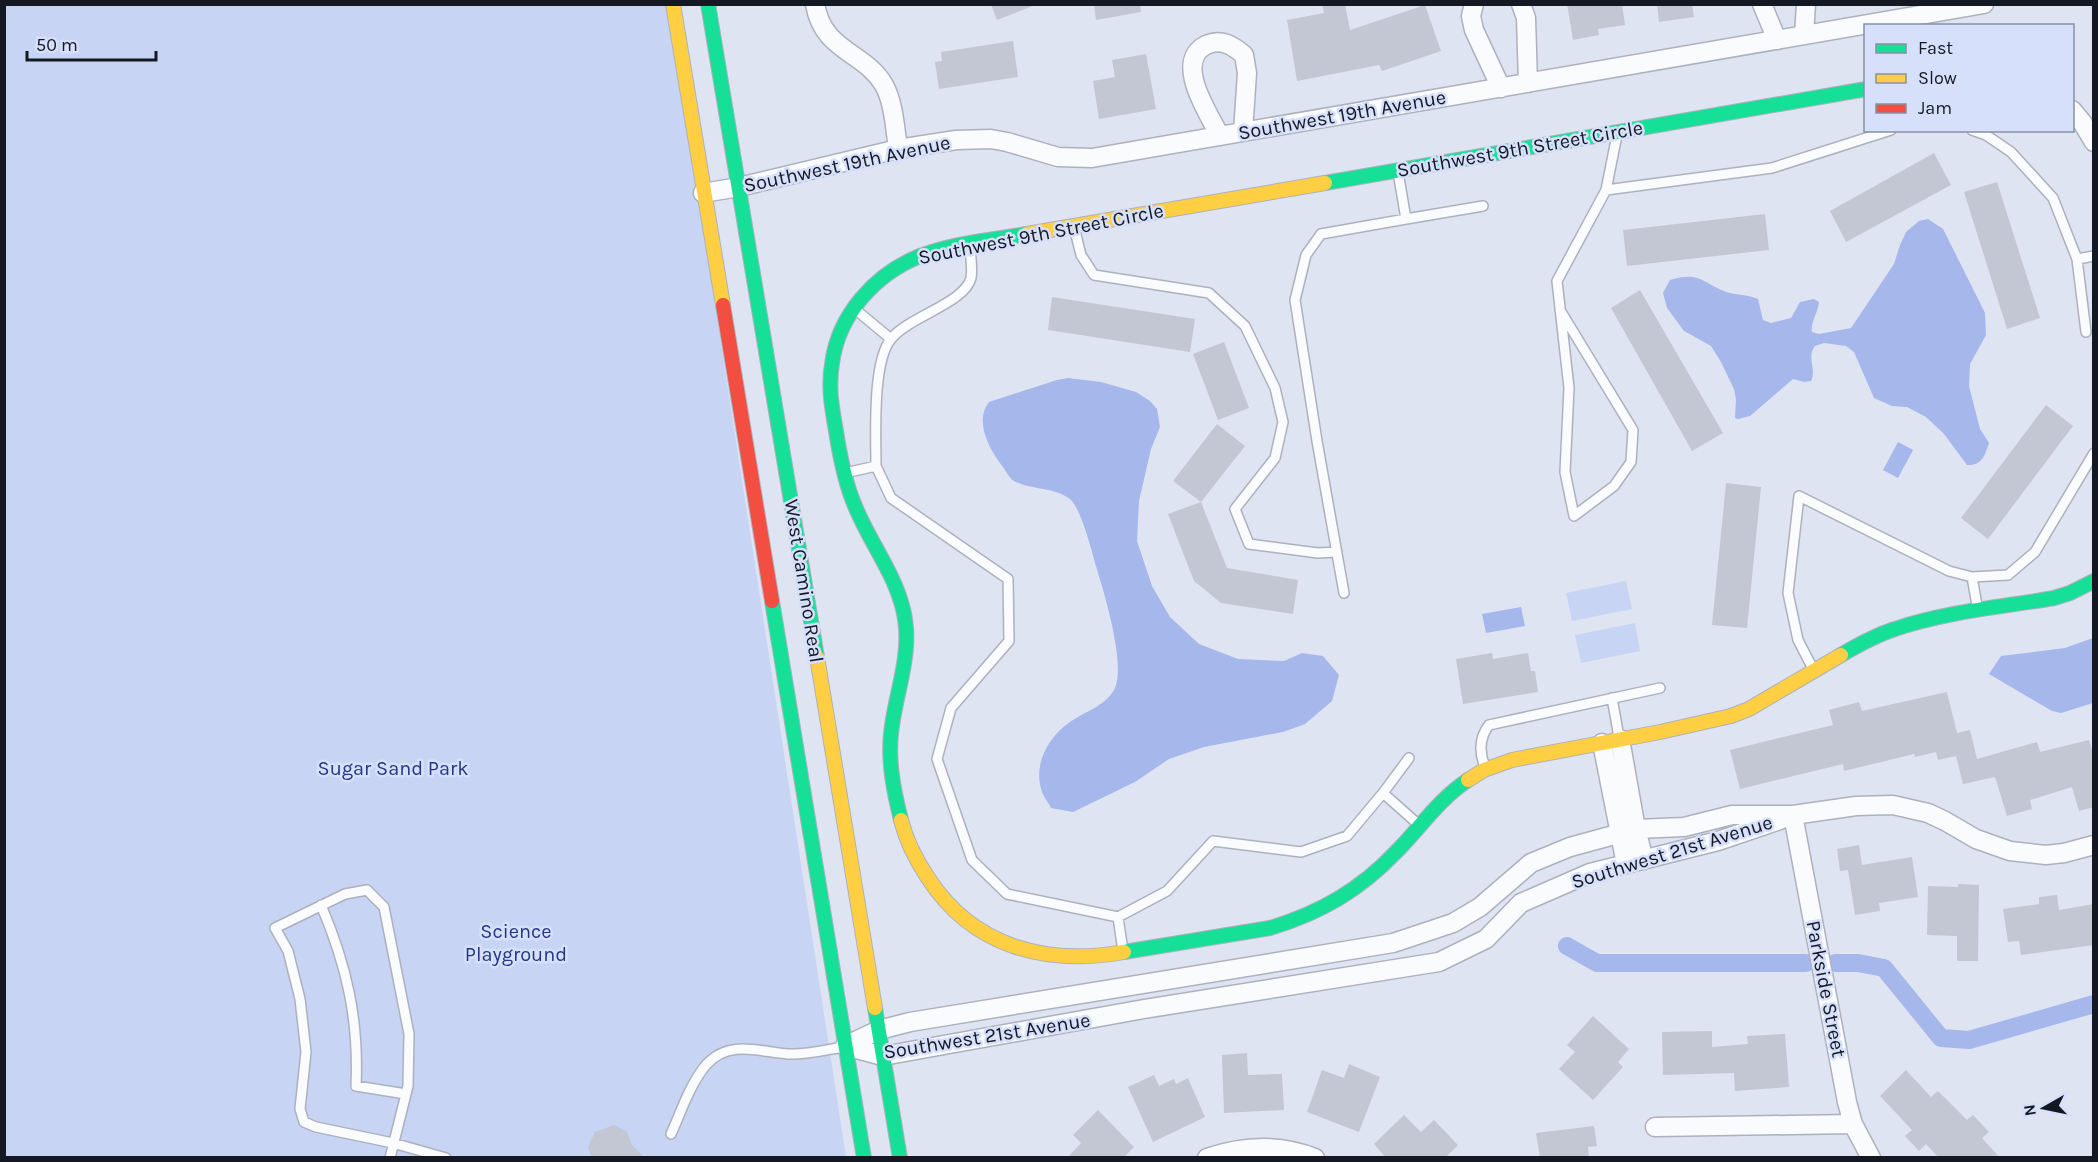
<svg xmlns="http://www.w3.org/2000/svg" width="2098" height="1162" font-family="Karla,sans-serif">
<rect width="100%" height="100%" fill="#dfe4f2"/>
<path fill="#c7d4f4" d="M5,5H669L846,1157L5,1158Z
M1626,581L1632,609L1572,621L1566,593Z
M1635,623L1640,651L1581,663L1575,635Z"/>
<path fill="#a5b7eb" d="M1928,219L1943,229L1985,313L1986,335L1970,364L1969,386L1980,429L1989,443C1985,455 1982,466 1967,465L1944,434L1926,417L1907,407L1892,406L1874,398L1854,352L1846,346L1824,343L1815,346C1806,357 1817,369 1811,381L1804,382L1793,379L1750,416L1738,419L1735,418L1736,399L1734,389L1721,362L1711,346L1684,331L1667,308L1663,293L1670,280C1702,270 1703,285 1730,293C1739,295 1749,295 1758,299L1763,320L1771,323L1791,318L1800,302L1814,299L1819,302C1818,313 1810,323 1812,332L1819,334L1851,328L1894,264L1900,245L1906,232L1919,221Z
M1068,378L1101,382L1136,392L1150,401L1157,409L1160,427L1151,449L1139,501L1137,541L1152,586L1170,617L1199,644L1238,659L1284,661L1302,653L1323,656L1339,675L1332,701L1305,724L1283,732L1204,747L1169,759L1135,782L1073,812L1051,808C1049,803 1044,798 1042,792C1033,765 1047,738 1070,722C1084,712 1105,706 1114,690C1127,666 1104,593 1096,566C1092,552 1081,508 1070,499C1054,487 1031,490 1014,481C1009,478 1006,471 1003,467C989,449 974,421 989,402L1057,380Z
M1898,442L1913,450L1898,478L1883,470Z
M1521,607L1525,626L1486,633L1482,614Z
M2093,638V703L2061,713L2052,711L1989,674L2001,656L2065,648Z"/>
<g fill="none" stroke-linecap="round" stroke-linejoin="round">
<path stroke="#a5b7eb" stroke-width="18" d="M1567,946L1597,963H1806
M1835,963H1858L1884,968L1941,1038L1969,1040L2094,1004"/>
</g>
<path fill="#c3c7d3" d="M991,4H1034L1035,5L997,20Z
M1094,4H1140L1141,12L1096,20Z
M1322,4H1345L1350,30L1425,5L1441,51L1382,71L1379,65L1297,81L1287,20L1324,13Z
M1567,4H1622L1625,25L1598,29L1599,35L1573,40Z
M1657,4H1692L1694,17L1659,22Z
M1013,41L1018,77L939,89L935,62L942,61L941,52Z
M1146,54L1156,109L1099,119L1093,81L1115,77L1112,60Z
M1934,153L1951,185L1846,242L1830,211Z
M1997,182L2040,318L2007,329L1964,192Z
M1765,214L1769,250L1627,266L1623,230Z
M1640,290L1723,433L1692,451L1611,308Z
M1052,297L1195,319L1190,352L1048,330Z
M1224,342L1249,408L1218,420L1193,354Z
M2046,405L2073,426L1988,539L1961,518Z
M1217,424L1245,446L1201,502L1173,481Z
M1726,483L1761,487L1747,628L1712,625Z
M1201,502L1227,568L1298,580L1293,614L1221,603L1194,581L1168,514Z
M1492,653L1493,659L1528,653L1531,671H1535L1538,692L1463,704L1456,659Z
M1947,692L1957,733L1970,730L1977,759L2037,742L2040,752L2089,740L2094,757V807L2079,811L2072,787L2030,800L2032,809L2007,816L1995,777L1963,784L1956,756L1938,760L1936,752L1915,757L1914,754L1844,771L1843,764L1740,789L1730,750L1833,725L1829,710L1859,702L1862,711Z
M1859,845L1862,865L1912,857L1918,897L1879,903L1880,911L1855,915L1848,870L1840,871L1837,849Z
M1958,884L1979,885L1978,961H1957V936L1927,935L1928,886L1958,887Z
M2057,895L2059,910L2094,904V945L2021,955L2019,941L2008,942L2003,909L2039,904V897Z
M1593,1016L1629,1049L1618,1062L1623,1067L1593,1100L1559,1069L1575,1052L1567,1045Z
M1712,1031V1047L1748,1044L1747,1036L1785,1034L1789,1087L1735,1091L1734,1073L1663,1075L1662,1032Z
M1247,1053L1248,1075L1282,1074L1284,1110L1224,1113L1222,1055Z
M1349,1064L1380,1077L1359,1132L1307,1112L1322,1070L1344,1078Z
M1906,1070L1931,1097L1938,1091L1967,1120L1973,1115L1989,1132L1982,1138L2000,1158H1939L1926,1144L1919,1151L1905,1136L1912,1130L1880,1096Z
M1154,1075L1159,1086L1174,1079L1176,1084L1188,1078L1205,1117L1153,1142L1128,1087Z
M1098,1110L1134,1147L1123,1158H1067L1081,1143L1073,1135Z
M1404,1115L1421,1132L1434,1120L1458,1145L1445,1158H1386L1374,1144Z
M614,1125L627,1132L632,1145L645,1158H592L588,1147L595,1132Z
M1594,1126L1597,1146L1588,1147L1589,1158H1540L1536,1133Z"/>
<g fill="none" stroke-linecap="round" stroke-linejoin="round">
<g stroke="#adb1bd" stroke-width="12">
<path id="lane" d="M1972,130L1986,135L2011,152L2053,198L2077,259
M1617,135L1606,190L1772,168L1891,130
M1398,172L1406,219L1483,206
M1074,227L1081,255L1094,275L1209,293L1245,326L1275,388L1283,422L1275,458L1235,509L1249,544L1318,553L1337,552
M856,310L891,339
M1560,310L1633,430L1631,462L1614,486L1574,516L1565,472L1569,388L1557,281L1606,190
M2086,332L2077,259L2094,256
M876,466C876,436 872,362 891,339C908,317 965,303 971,278C973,268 970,255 970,245
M845,473L876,466L891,498L1008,579L1009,641L951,708L937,759L972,860L1007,894L1118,917
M1972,577L2008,575L2035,552L2094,453
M1344,593L1317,441L1295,300L1306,255L1321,234L1406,219
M1813,669L1798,640L1788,593L1799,496L1949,571L1972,577L1978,611
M1612,698L1619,737
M1409,758L1383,793L1419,825
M1485,767C1479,752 1479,738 1489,725L1660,688
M321,905C347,966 359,1020 356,1086L406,1094
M1123,951L1118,917L1167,891L1213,841L1301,852L1347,836L1383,793
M671,1134C681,1112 690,1084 706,1065C729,1039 760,1052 788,1054C807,1055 825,1050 843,1047
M390,1158L408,1086L409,1034L384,907L367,890L345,894L275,928L288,951L300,999L306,1052L300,1109L304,1122L316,1127L393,1143L446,1158"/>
</g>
<g stroke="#adb1bd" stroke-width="21">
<path id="street" d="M815,4C823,52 864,51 884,85C894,103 895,129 898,149
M1474,4L1471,16L1474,30L1501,88
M1521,4L1526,18L1528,83
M1762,4L1777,40
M1804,35L1806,4
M2072,110L2082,122L2094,142
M1220,136C1209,114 1173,62 1206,45C1221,38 1232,45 1244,55L1247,73L1243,132
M703,193L739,187L898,149L956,140L991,139L1007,142L1058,157L1092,158L1984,4
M1620,739L1636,829L1644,860
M1602,743L1626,864
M1793,815L1847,1102L1853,1124L1871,1158
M845,1046L879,1030L910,1022L1393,943L1453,923L1480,907L1531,863L1570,847L1636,829L1684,827L1732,815H1793L1856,806L1893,805L1928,813L1945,821L1976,839L2010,851L2046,855L2064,853L2094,845
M845,1046L883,1056L1144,1009L1439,962L1486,939L1521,903L1590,873L1718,841L1780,820
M1655,1127L1853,1124
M1207,1158C1242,1146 1280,1144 1315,1158"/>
</g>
<g stroke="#adb1bd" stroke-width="16">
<path id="fast" d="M708,4L817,657
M1325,183L1866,89
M772,601L864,1158
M1841,655C1858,645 1876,635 1895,629C1944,612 2002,607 2054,598L2070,593L2094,581
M901,820C894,792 888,763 891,734C895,692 914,653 903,609C894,572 869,541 855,506C845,483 840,457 836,431C832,409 828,387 832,364C838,315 875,274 920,256C953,243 991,240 1027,234
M1124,952L1270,928C1320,913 1360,890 1396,852C1420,828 1439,799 1468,780
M875,1008L900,1158"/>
</g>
<g stroke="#adb1bd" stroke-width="16">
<path id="slow" d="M673,4L723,305
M1027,234L1325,183
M817,657L875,1008
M1468,780L1484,770L1512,760L1660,732L1731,716L1749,709L1841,655
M901,820C906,840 916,860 928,878C973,947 1046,966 1124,952"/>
</g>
<g stroke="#adb1bd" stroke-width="16">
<path id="jam" d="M723,305L772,601"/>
</g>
<use href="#lane" stroke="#fafbfd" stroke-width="9"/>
<use href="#street" stroke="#fafbfd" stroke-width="18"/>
<use href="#fast" stroke="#16e098" stroke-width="14"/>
<use href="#slow" stroke="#ffcf43" stroke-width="14"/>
<use href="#jam" stroke="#f24e42" stroke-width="14"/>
</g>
<g text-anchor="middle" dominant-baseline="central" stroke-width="5" stroke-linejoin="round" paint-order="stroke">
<g font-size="20" fill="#141823" stroke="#d7e0fa">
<text transform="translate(1342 115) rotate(-10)">Southwest 19th Avenue</text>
<text transform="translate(1520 149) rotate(-10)">Southwest 9th Street Circle</text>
<text transform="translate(847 164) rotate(-12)">Southwest 19th Avenue</text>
<text transform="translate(1041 234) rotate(-11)">Southwest 9th Street Circle</text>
<text transform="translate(804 581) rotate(81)">West Camino Real</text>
<text transform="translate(1672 852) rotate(-17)">Southwest 21st Avenue</text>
<text transform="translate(1826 989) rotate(79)">Parkside Street</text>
<text transform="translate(987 1036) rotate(-9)">Southwest 21st Avenue</text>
</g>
<g font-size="20" fill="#243784" stroke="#d7e0fa">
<text x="393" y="768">Sugar Sand Park</text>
<text x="516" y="931">Science<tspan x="516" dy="23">Playground</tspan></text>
</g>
</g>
<rect width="2098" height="1162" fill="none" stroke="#141823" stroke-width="12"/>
<rect x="1864" y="24" width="210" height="108" fill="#d7e0fa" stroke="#8990a4" stroke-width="1.5"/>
<rect x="1876" y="44" width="30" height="9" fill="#16e098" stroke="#8990a4" stroke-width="1.5"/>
<text x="1918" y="54" font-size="18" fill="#141823">Fast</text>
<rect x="1876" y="74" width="30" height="9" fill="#ffcf43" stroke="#8990a4" stroke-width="1.5"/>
<text x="1918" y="84" font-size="18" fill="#141823">Slow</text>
<rect x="1876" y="104" width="30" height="9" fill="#f24e42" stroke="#8990a4" stroke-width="1.5"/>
<text x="1918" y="114" font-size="18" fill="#141823">Jam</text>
<g transform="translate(2044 1108) rotate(261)" stroke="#d7e0fa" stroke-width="4.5" paint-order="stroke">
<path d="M0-4.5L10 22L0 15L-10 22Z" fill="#141823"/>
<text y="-9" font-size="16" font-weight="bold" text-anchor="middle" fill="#141823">N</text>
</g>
<path d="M27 51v9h129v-9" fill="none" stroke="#141823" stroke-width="3"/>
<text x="36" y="51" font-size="18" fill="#141823" stroke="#d7e0fa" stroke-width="4.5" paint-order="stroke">50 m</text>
</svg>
